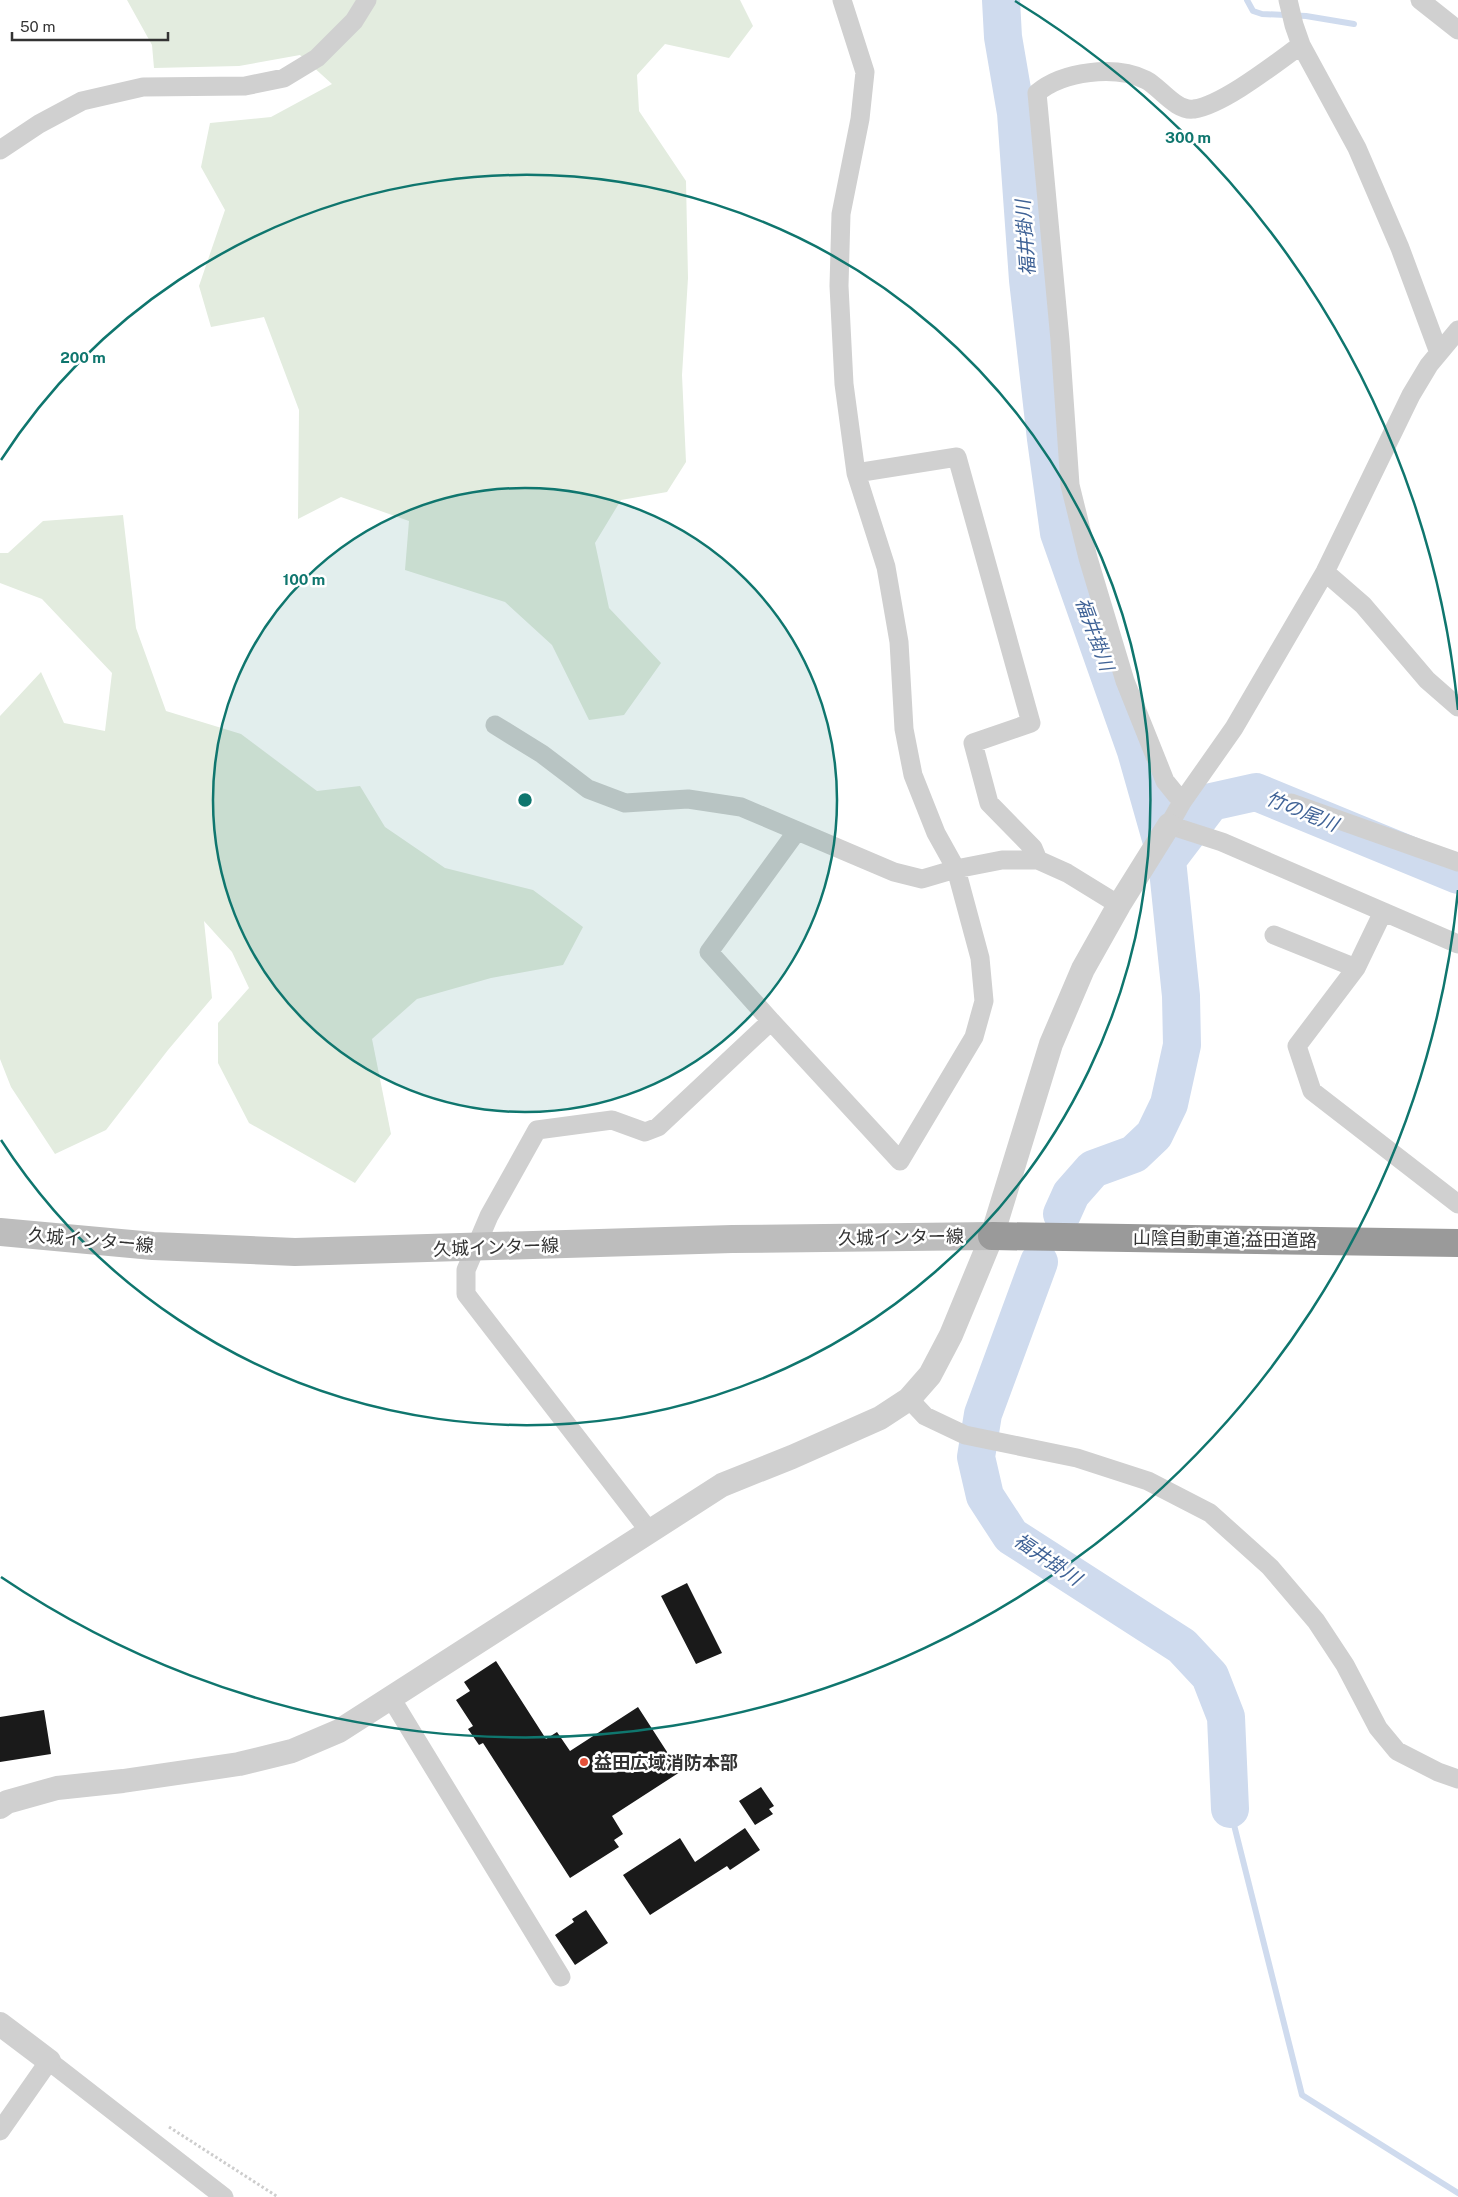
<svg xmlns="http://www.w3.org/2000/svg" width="1458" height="2197" font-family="'Public Sans','Noto Sans JP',sans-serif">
<rect width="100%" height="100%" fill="#fff"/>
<path fill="#e3ecdf" d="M127,0H740L753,26L729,58L665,44L637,75L639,111L686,181L688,278L682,375L686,462L667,492L621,500L595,543L609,608L661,663L624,715L589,720L552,645L505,602L405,570L409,521L341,497L298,519L299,410L264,317L211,327L199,286L225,210L201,167L210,123L271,117L332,84L300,55L239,66L154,68L152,45Z
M123,515L136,628L166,711L241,734L317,791L360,786L385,827L445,868L533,890L583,927L563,965L491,978L417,999L372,1039L391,1134L355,1183L249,1123L218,1063V1023L249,988L232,952L204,921L212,998L168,1050L106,1130L55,1154L11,1087L0,1059V716L41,672L64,723L105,731L112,673L42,599L0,583V553H8L43,521Z"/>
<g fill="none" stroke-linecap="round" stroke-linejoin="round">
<path stroke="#cfdbee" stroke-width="6" d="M1247,0L1253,11L1262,14L1306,16L1354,24
M1230,1809L1302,2095L1458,2193"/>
<path stroke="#cfdbee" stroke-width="38" d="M1001,0L1003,37L1016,113L1028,280L1046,439L1059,533L1136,751L1167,860L1181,996L1182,1045L1169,1104L1154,1135L1134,1154L1093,1169L1071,1194L1062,1214
M1167,860L1211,802L1256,792L1458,875
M1039,1262L983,1414L976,1457L985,1496L1011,1536L1182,1646L1210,1676L1226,1717L1230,1809"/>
</g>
<path fill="#1a1a1a" d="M687,1583L722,1653L696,1664L661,1596Z
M496,1661L546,1739L557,1732L570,1751L638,1707L680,1772L612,1816L623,1834L614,1840L619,1847L570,1878L483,1743L479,1745L468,1729L473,1726L456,1700L470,1691L464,1682Z
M44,1710L51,1754L0,1762V1717Z
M761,1787L774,1806L769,1809L773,1814L755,1825L739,1801Z
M745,1828L760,1850L730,1870L727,1866L650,1915L623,1875L680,1838L695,1862Z
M586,1910L608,1943L575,1965L555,1935L574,1922L572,1919Z"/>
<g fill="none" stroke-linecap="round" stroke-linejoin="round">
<path stroke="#cdcdcd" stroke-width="3" stroke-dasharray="2.5 2.5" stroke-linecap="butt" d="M169,2127L278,2197"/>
<path stroke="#d0d0d0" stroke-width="19" d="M1288,0L1294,25L1301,45L1357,148L1400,248L1439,353
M1420,0L1458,30
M0,150L39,124L82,101L143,87L245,86L284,78L317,58L354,21L367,0
M1458,330L1429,365L1411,395L1325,572L1234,728L1182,802L1169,825L1222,842L1458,944
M856,473L957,457L1031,723L973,743L989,803L1033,848L1038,860
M1325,572L1363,605L1427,680L1458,707
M495,725L542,754L588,789L625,803L688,799L741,807L894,872L922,879L956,869L1002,860H1038L1067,873L1119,905
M1182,802L1165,781L1125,681L1088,558L1070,485L1060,340L1037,93C1063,71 1115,65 1146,80C1160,87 1176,112 1194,109C1223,105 1276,63 1301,45
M1291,803L1458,862
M1383,912L1356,968L1297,1046L1312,1091L1458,1204
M1274,935L1356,968
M771,1021L709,952L797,831
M909,1399L925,1416L965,1435L1077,1458L1148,1481L1210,1513L1270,1567L1316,1621L1345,1665L1378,1728L1397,1751L1438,1772L1458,1779
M650,1532L466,1294V1270L489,1216L537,1130L612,1120L645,1132L658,1127L771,1021L900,1161L974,1037L984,1001L980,958L956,869L936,833L913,775L904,729L899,642L886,567L856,473L844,384L839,286L841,214L860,119L865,72L842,0
M391,1698L561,1977
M0,2131L49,2061L224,2197"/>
<path stroke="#d0d0d0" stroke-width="24" d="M0,1807L7,1802L57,1788L123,1781L239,1764L292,1751L339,1731L722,1485L792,1457L880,1418L909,1399L930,1375L951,1335L992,1236L1051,1044L1083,969L1119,905L1169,825
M0,2024L49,2061"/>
<path stroke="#bdbdbd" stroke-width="28" d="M0,1232L153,1246L295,1252L732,1239L992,1236"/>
<path stroke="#9a9a9a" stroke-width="28" d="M992,1236L1458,1243"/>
</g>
<circle cx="525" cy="800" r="312" fill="#0f766e" fill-opacity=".12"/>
<g fill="none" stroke="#0f766e" stroke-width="2.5">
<circle cx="525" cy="800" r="312"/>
<path d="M1 460A625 625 0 1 1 1 1140"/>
<path d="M1458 890A937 937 0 0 1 1 1577M1015 1A937 937 0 0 1 1458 710"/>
</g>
<circle fill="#e5513a" stroke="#fff" stroke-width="2" cx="584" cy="1762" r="5"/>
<g text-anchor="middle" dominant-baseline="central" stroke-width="5" stroke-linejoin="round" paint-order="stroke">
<g font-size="18" fill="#333" stroke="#fff">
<text transform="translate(901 1237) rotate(-1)">久城インター線</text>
<text transform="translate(1225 1239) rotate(1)">山陰自動車道;益田道路</text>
<text transform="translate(91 1240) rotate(5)">久城インター線</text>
<text transform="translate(496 1247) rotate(-2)">久城インター線</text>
</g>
<g font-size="18" font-weight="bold" fill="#333" stroke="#fff" text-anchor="start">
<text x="594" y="1762">益田広域消防本部</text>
</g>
<g font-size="19" font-style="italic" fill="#3f6296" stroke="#fff">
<text transform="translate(1025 238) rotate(-94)">福井掛川</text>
<text transform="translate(1095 634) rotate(70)">福井掛川</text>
<text transform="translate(1302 811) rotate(22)">竹の尾川</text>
<text transform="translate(1048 1559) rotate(34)">福井掛川</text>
</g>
</g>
<circle cx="525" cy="800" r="8" fill="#0f766e" stroke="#fff" stroke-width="2.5"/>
<g font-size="15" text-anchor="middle" font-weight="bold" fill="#0f766e" stroke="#fff" stroke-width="5" stroke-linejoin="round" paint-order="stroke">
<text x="1188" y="143">300 m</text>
<text x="83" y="363">200 m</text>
<text x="304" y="585">100 m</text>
</g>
<path d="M12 32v8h156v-8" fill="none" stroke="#333333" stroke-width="2.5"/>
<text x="20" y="32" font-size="15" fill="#333333" stroke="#ffffff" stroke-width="4" paint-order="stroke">50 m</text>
</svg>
